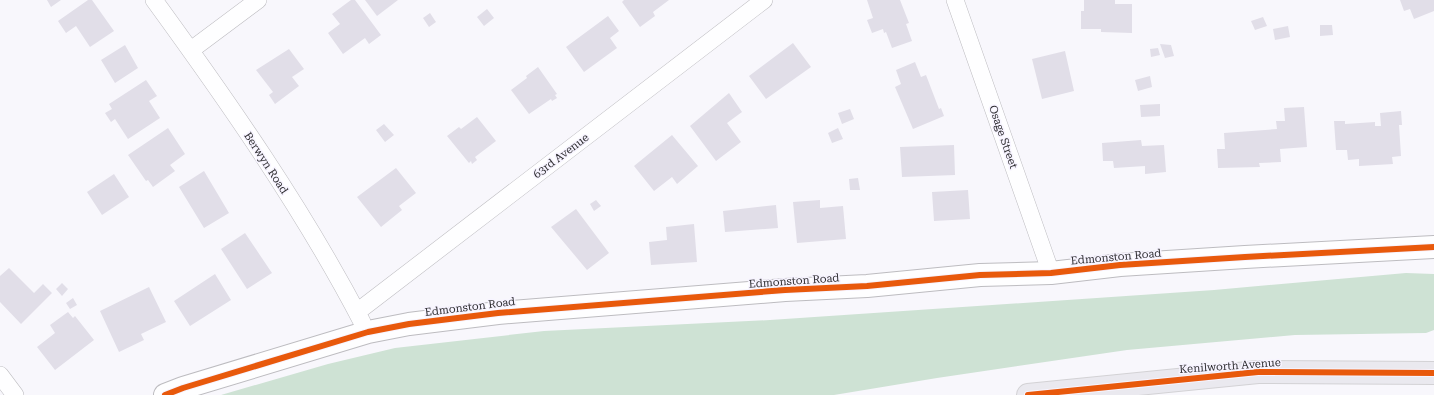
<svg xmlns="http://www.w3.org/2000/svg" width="1434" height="395" font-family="'Roboto Serif',serif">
<rect width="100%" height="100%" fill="#f8f7fc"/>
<path fill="#cee2d4" d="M1406,273L1434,274V330L1426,333L1295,335L1127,350L937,378L834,395H221L328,364L395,348L544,331L770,320L1214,290Z"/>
<path fill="#e1dee8" d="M47,0H61L51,7Z
M88,0H92L114,31L90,47L76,26L66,33L58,21Z
M351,0H355L381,35L369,44L365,38L343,54L328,33L340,24L332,14Z
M365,0H398L377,16Z
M624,0H669L653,12L655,16L640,27L622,2Z
M867,0H900L909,23L906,24L912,41L892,48L886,32L884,33L883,29L872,33L867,20L873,18Z
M1084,0H1115V4H1132V33L1101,32V29H1081V11H1084Z
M1400,0H1434V11L1414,19L1410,9L1404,11Z
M487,9L494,18L484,26L477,17Z
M430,13L436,22L429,27L423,18Z
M608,16L619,31L610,38L617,48L584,72L566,47Z
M1263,17L1267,26L1255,30L1251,21Z
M1320,25H1332L1333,35L1320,36Z
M1288,26L1290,37L1275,40L1273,29Z
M793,43L811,67L766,99L749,76Z
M1160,44L1171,45L1174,56L1165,58Z
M125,45L138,68L115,83L101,60Z
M1158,48L1160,55L1151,57L1150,49Z
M289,49L304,69L292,77L299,86L275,104L269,95L273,92L256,70Z
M1065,51L1074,91L1042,99L1032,59Z
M915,62L921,77L926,75L939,109L941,108L944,116L913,129L895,87L901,84L896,70Z
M538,67L557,94L555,95L557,98L552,101L551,99L529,114L511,90L527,78L526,76Z
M1150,76L1152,87L1138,91L1135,80Z
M146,80L157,96L149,101L160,118L128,139L115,119L111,122L105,113L112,109L109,104Z
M729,93L742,112L727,123L741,142L716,161L690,126Z
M1160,104V116L1141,117L1140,105Z
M1304,107L1307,147L1280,149L1281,162L1259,163L1260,167L1218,168L1217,149H1225L1224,133L1277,129L1276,121H1285L1284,108Z
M850,109L854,119L842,124L838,113Z
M1401,111L1402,125H1399L1401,156L1392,157L1393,164L1359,166V159L1348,160L1347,150H1336L1334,121H1345V124L1375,122V126H1381L1380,113Z
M477,117L496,141L475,157L477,160L472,164L471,161L469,163L447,136L459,127L461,129Z
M384,124L394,135L385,142L376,130Z
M168,128L185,154L170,165L175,171L153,187L148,180L146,181L128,155Z
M838,128L843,139L832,143L828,133Z
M672,135L698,166L677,184L672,177L654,191L634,166Z
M1141,140L1142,146L1164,145L1166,172L1145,174V166L1114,168L1113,161H1103L1102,143Z
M954,145L955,175L902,177L900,147Z
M396,168L416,193L399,206L402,210L381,227L357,197Z
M204,171L229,213L204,228L179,187Z
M114,174L129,197L102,215L87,192Z
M858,178L860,190H850L849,179Z
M968,190L970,219L934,221L932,192Z
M596,200L601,206L594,211L590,204Z
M820,200V208L843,206L846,239L797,243L793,202Z
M776,205L778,228L725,232L723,211Z
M576,209L609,253L587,270L551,227Z
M694,224L697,262L651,265L649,242L667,240L666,227Z
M245,233L272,273L247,289L221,249Z
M9,268L34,293L43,284L52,293L21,324L0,302V276Z
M215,274L231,300L190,326L174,301Z
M62,283L68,289L62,296L56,289Z
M149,287L166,322L141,334L144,340L119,352L100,311Z
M73,298L77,305L70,309L66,303Z
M68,312L73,318L75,316L94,340L55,370L37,347L55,333L50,325Z"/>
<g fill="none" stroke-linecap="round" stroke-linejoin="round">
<g stroke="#bdbcc0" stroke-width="18">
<path id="street" d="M154,0C229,103 303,209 362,322
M955,0L1051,273
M191,50L258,0
M357,312L764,0
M0,375L15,395"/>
</g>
<g stroke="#bdbcc0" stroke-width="24">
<path id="secondary" d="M165,395L183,388L368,332L409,324L498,313L785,290L867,286L980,275L1051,273L1120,265L1245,257L1434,247"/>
</g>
<g stroke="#d3d2d5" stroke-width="24">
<path id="primary" d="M1028,395L1258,372L1434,373"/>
</g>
<use href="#street" stroke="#fefeff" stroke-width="17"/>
<use href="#secondary" stroke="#fefeff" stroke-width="22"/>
<use href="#primary" stroke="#eae9ef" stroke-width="22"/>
<g stroke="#f7f4ff" stroke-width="8">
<path id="cycleway" d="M165,395L183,388L368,332L409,324L498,313L785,290L867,286L980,275L1051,273L1120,265L1245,257L1434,247
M1028,395L1258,372L1434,373"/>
</g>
<use href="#cycleway" stroke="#e8590c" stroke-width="6"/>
</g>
<g text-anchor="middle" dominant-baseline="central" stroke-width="3" stroke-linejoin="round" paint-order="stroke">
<g font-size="11" fill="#2f2e32" stroke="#f7f4ff">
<text transform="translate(1003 137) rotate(71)">Osage Street</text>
<text transform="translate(561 156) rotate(-37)">63rd Avenue</text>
<text transform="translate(266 163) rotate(57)">Berwyn Road</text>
<text transform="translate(1116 257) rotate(-5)">Edmonston Road</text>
<text transform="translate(794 281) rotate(-4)">Edmonston Road</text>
<text transform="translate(470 307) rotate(-7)">Edmonston Road</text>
<text transform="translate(1230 366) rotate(-4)">Kenilworth Avenue</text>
</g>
</g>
</svg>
